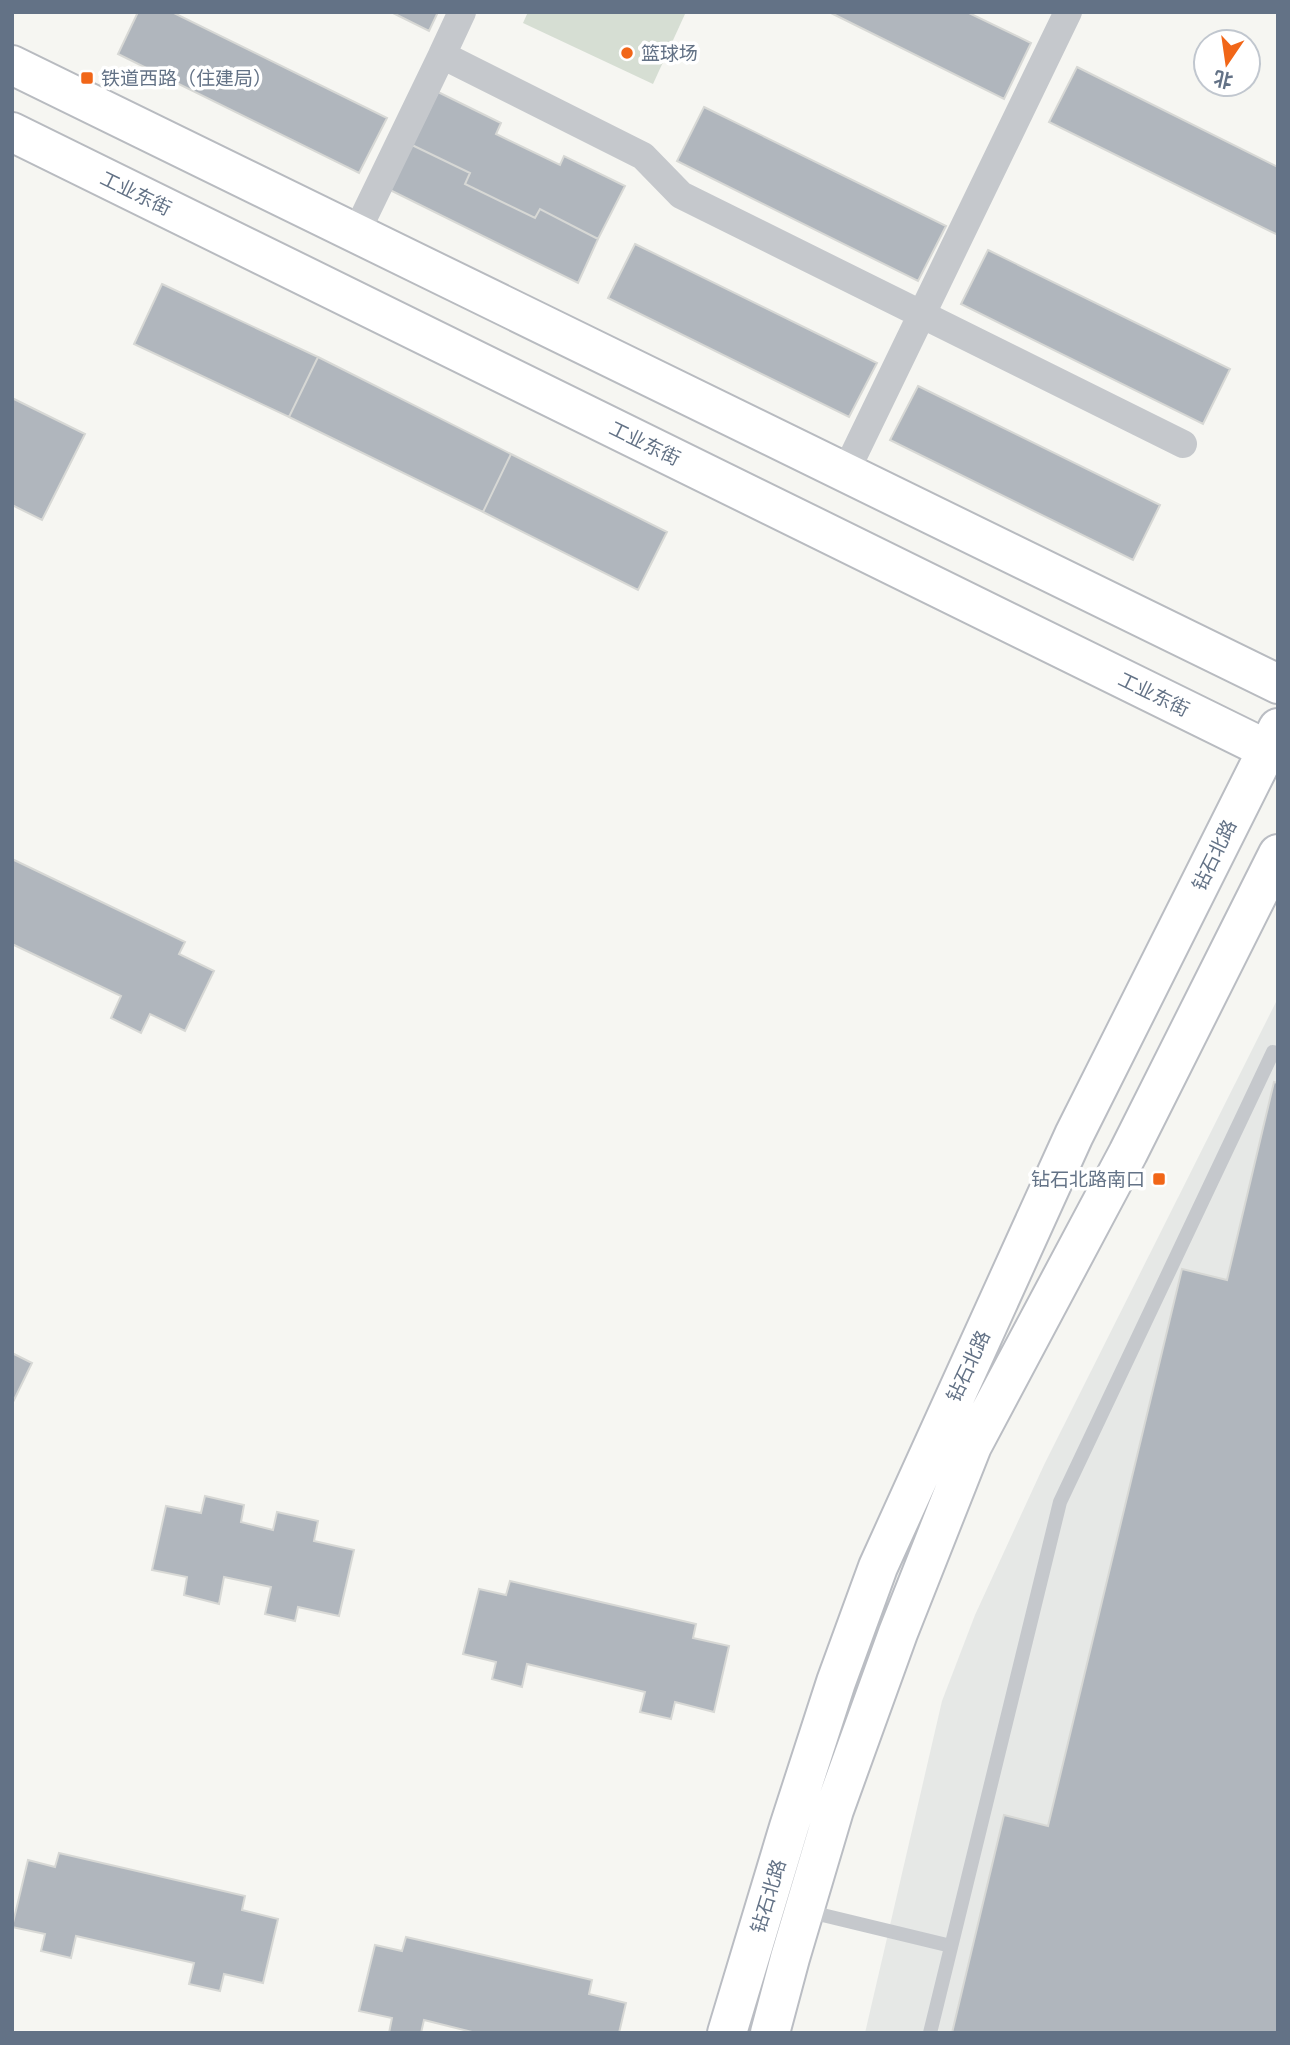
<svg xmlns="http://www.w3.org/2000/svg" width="1290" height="2045" font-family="'PT Sans','Noto Sans SC',sans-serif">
<rect width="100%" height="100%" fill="#f6f6f2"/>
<path fill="#e6e8e6" d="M1278,998V2033H865L942,1701L975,1615L1044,1465Z"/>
<path fill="#d6ded3" d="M528,12H681L685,14L653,84L523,23Z"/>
<path fill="#b0b6bd" stroke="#d7d8d5" stroke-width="2" d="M138,12H172L387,118L359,173L118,54Z
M391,12H438L429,31Z
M829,12H967L1031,43L1004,99Z
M1077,67L1278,167V235L1049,122Z
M438,92L501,123L496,134L560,165L564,156L625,186L598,239L540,209L535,218L465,184L470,173L412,145Z
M704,107L946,226L918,281L677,161Z
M412,145L470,173L465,184L535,218L540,209L598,239L578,283L390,190Z
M635,244L877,363L849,417L608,298Z
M988,250L1230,369L1203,424L961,304Z
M162,284L318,357L289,417L134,344Z
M318,357L511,454L483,512L289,417Z
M918,386L1160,505L1133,560L890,440Z
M12,398L85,434L42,520L12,505Z
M511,454L667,532L638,590L483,512Z
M12,859L185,942L179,954L214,971L185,1031L150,1014L141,1033L111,1018L121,996L12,944Z
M1274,1082L1278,1083V2033H952L1004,1815L1048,1826L1182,1269L1227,1280Z
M12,1353L32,1363L12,1404Z
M205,1496L244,1505L241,1522L273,1530L277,1512L318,1521L314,1541L354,1550L339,1616L298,1607L295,1621L265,1614L271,1587L224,1577L219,1604L184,1595L187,1577L152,1570L166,1506L201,1513Z
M510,1581L696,1624L693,1638L729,1646L714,1712L675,1702L671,1719L640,1712L645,1692L527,1664L522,1687L492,1679L496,1662L463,1654L479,1589L506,1595Z
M59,1853L245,1896L242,1910L278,1919L263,1983L224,1974L220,1991L189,1984L194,1963L76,1936L71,1958L41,1951L45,1934L12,1927L28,1860L55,1867Z
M406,1937L592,1980L589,1994L626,2003L619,2033H476L424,2020L421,2033H389L392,2018L359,2011L375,1945L402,1951Z"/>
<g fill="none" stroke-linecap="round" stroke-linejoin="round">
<g stroke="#babdc3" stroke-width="42">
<path id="secondary" d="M727,2033L789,1827L836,1682L878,1567L1074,1135L1278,728
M770,2033L790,1958L834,1810L898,1633L972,1446L1128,1153L1278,854"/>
</g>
<g stroke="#b8bbc0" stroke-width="42">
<path id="primary" d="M12,65L1278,684
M12,132L1278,755"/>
</g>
<path stroke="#c5c8cc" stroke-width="14" d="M806,1911L951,1946
M930,2033L1060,1502L1273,1052L1278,1053"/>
<path stroke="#c5c8cc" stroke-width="28" d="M462,12L442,55L643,156L681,195L1183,444
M356,233L442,55
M845,473L1068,12"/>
<use href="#secondary" stroke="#fff" stroke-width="38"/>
<use href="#primary" stroke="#fff" stroke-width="38"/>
</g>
<g fill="#f16618" stroke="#fff" stroke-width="2.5">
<circle cx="627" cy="53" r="7"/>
<rect x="80" y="71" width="14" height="14" rx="3.5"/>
<rect x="1152" y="1172" width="14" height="14" rx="3.5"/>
</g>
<g text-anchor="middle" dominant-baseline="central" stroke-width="7" stroke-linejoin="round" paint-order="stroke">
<g font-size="19" fill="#637286" stroke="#fff" text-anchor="start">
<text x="641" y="53">篮球场</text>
<text x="101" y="78">铁道西路（住建局）</text>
<text x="1145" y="1179" text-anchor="end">钻石北路南口</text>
</g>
<g font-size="19" fill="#637286" stroke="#fff">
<text transform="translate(136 193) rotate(26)">工业东街</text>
<text transform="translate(645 443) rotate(26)">工业东街</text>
<text transform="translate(1154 694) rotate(26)">工业东街</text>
<text transform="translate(1214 855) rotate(-64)">钻石北路</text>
<text transform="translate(968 1366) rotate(-65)">钻石北路</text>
<text transform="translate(768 1896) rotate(-73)">钻石北路</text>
</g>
</g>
<rect width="1290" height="2045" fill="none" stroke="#637286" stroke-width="28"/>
<g transform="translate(1227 63) rotate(193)"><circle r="33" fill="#ffffff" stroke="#c1c7cf" stroke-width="2"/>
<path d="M0-5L12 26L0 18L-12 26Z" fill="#f16618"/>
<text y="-10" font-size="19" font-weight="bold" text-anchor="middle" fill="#637286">北</text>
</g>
</svg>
